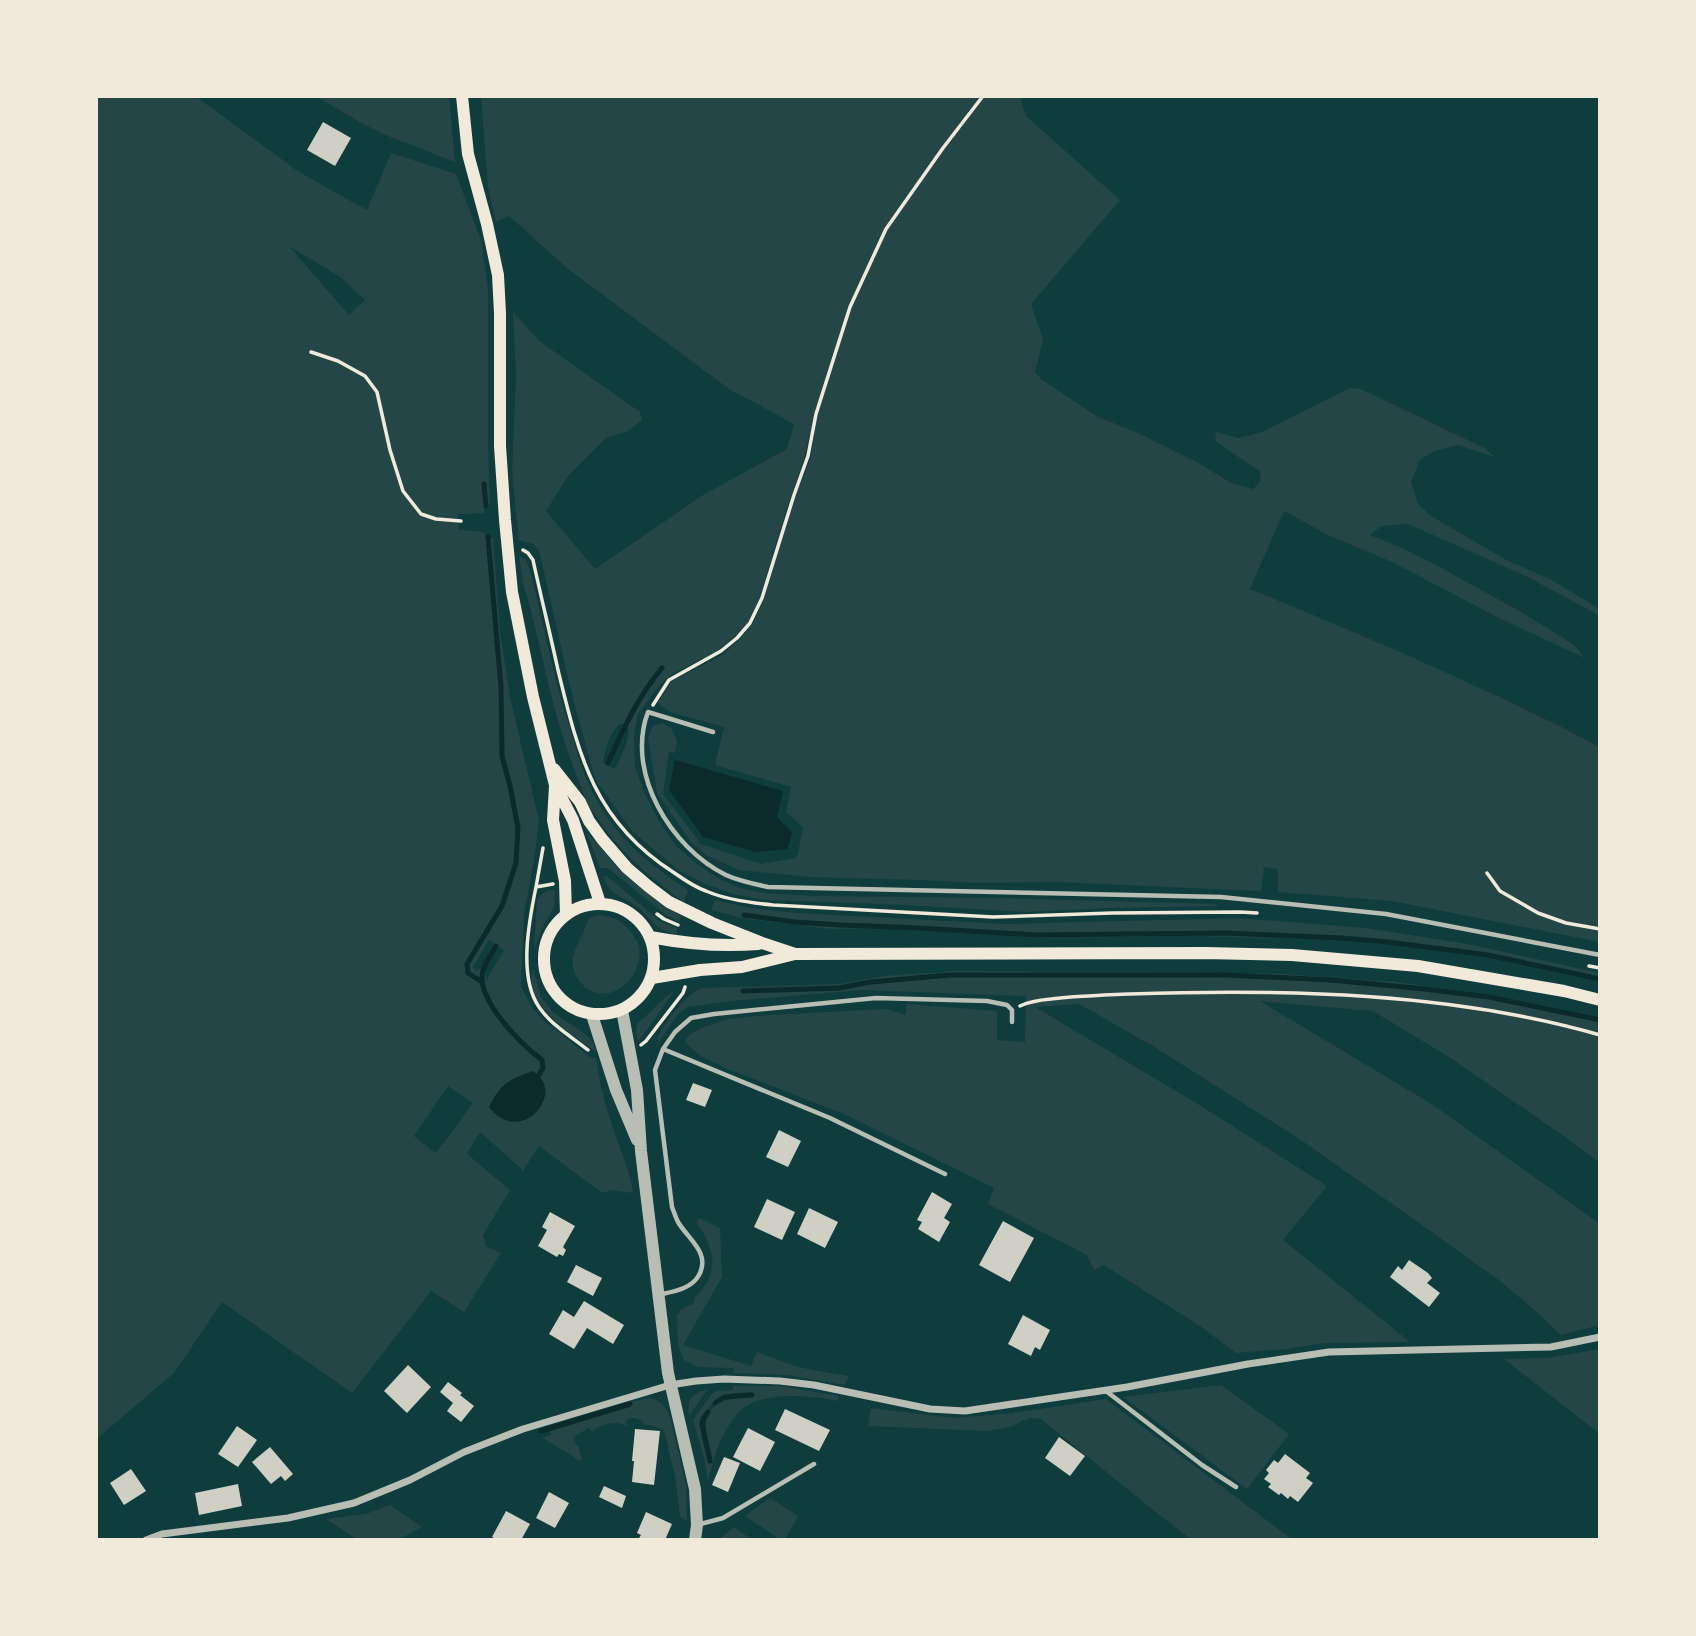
<svg xmlns="http://www.w3.org/2000/svg" width="1696" height="1636" font-family="'Fira Sans',sans-serif">
<rect width="100%" height="100%" fill="#0f3d3e"/>
<path fill="#244646" fill-rule="evenodd" d="M96,96H195L299,172L367,210L391,153L456,174L481,240L488,289V444L490,506H485L484,513L458,514L459,530L478,531L484,533L486,539L493,538L500,632L510,697L539,821L534,860L524,915L521,987L533,1009L543,1020L590,1057L596,1058C600,1084 606,1110 615,1134C622,1154 631,1173 633,1193L611,1190L602,1193L539,1146L522,1172V1169L480,1132L467,1154L510,1190L483,1235L486,1246L501,1253L464,1312L431,1291L352,1393L222,1302L174,1373L99,1437L96,1445ZM289,246L340,277L365,300L349,315ZM489,940L504,950L486,981V971L481,968L476,971L473,967ZM448,1086L473,1103L436,1153L414,1136Z
M316,96H449L455,162L383,134L361,123Z
M481,96H1022L1021,101L1026,116L1120,200L1031,304L1043,339L1035,372L1041,379L1098,417L1138,433L1197,462L1231,483L1253,489L1261,481L1260,471L1246,462L1215,441L1216,432L1239,438L1262,432L1350,388L1361,389L1484,448L1495,457L1458,445L1434,451L1420,460L1411,482L1418,504L1431,516L1508,561L1550,579L1600,609V616L1528,577L1408,524L1381,526L1370,535L1397,546L1434,564L1521,612L1573,644L1585,658L1501,619L1392,562L1328,535L1284,511L1250,589C1368,637 1487,688 1600,747V942L1392,901L1278,892V869L1264,867L1261,891L1057,882L979,883L919,880L810,877L739,870L706,855L691,842L657,793L648,737L653,726L662,723L671,728L677,740L675,753L669,752L663,794L701,844L761,864L797,858L803,828L786,812L791,787L715,765L724,727L670,712L658,703L672,681L722,655L738,641L753,623L763,601L796,495L811,457L815,433L809,435L805,456L785,514L760,597L749,621L734,637L717,651L669,676L658,687L638,714L634,734L635,767L644,792L660,823L677,847L697,864L721,880L740,888L764,893L816,896L998,898L1217,904V906L1108,908L1025,912L904,905L765,900L733,894L708,885L678,870L632,831L595,779L572,695L539,550L533,544L519,540L512,472L516,377L513,312L539,341L640,412L642,420L628,431L606,438L568,476L546,511L595,569L703,495L787,449L794,424L729,389L567,268L509,216L496,222L488,187ZM621,723L628,727C630,741 621,757 615,769L603,763C605,750 610,731 621,723Z
M519,556L526,560L530,570C543,622 553,675 569,726C581,768 592,802 622,836C640,857 665,875 688,890L684,902C648,877 617,849 593,812C584,797 578,780 572,763C550,705 541,642 523,583Z
M586,831L620,870L644,891L681,916L679,922L666,915L608,868H600Z
M607,876L660,921L677,928V935C653,930 653,919 636,906C620,894 613,899 603,877Z
M549,890L555,891L554,907L544,925L534,949L537,900L542,894Z
M715,900L750,908L797,913L1005,924L1237,918L1365,928L1468,944L1600,973V981L1481,955L1378,941L1196,936L1037,938L904,928L832,929L747,919L711,910Z
M598,915C611,916 622,920 630,931C634,936 637,940 639,946C645,975 612,1008 585,987C577,980 571,969 573,958C575,946 584,934 587,922L590,918Z
M533,968L541,997L553,1012L585,1034L592,1040L596,1051L593,1050C569,1032 522,1004 533,968Z
M956,971L1153,972L1284,974L1396,982L1496,996L1600,1018V1163L1564,1136L1449,1057L1373,1011L1260,1001L1433,1105L1600,1224V1325L1561,1335L1538,1313L1500,1281L1415,1220L1295,1136L1153,1046L1079,1004L1035,1007L1201,1106L1327,1186L1283,1240L1410,1342L1326,1343L1286,1349L1236,1353L1203,1328L1104,1265L1094,1270L1087,1255L988,1204L994,1188L844,1114L725,1068L699,1055L685,1042L689,1035L704,1027L728,1019L767,1015L886,1009L906,1015V1004L997,1011V1040L1025,1042L1026,996L861,990L731,1001L687,1007L677,1015L659,1042L657,1038C665,1022 685,996 701,988L840,984L885,976Z
M674,991L655,1019L638,1041L636,1034L637,1023C651,1014 660,999 674,991Z
M699,1218L720,1228L722,1277L683,1345L751,1366L757,1352L792,1365L812,1370L849,1376L844,1385L788,1375L734,1373L733,1368L698,1367L684,1360L678,1345L677,1315L681,1310L694,1303V1298C720,1274 716,1250 697,1223Z
M1600,1349V1434L1504,1359L1547,1358Z
M1221,1385L1289,1434L1247,1489L1123,1397Z
M733,1386H781L839,1396L838,1401C810,1395 759,1390 738,1413C721,1432 713,1458 708,1482L704,1457L693,1420L711,1395L716,1391L733,1390ZM753,1392L752,1397C735,1397 708,1400 706,1423C705,1433 710,1447 712,1457V1461H708L702,1438L700,1419C718,1395 723,1393 753,1392Z
M707,1390L689,1416C687,1400 691,1393 707,1390Z
M650,1398C662,1402 667,1408 671,1420L686,1485L687,1521L680,1517L675,1477L664,1430L651,1425H645L641,1420L633,1418L627,1420L626,1426C616,1420 600,1424 592,1432L589,1428H588L574,1437V1442L579,1447C578,1452 582,1455 582,1459L579,1461L571,1455L542,1438L551,1435L550,1431L630,1407L629,1402Z
M1106,1399L1293,1540H1192L1158,1514L1041,1419L1032,1418L1021,1421L1014,1426L987,1431L868,1426L871,1408L954,1418L1012,1413Z
M770,1498L798,1516L785,1540H781L745,1516Z
M390,1505L422,1527L398,1540H358L326,1519L366,1514Z
M734,1527L752,1540H718Z"/>
<path fill="#0a2a2b" d="M675,760L783,791L777,817L792,832L788,849L756,852L703,837L669,790Z
M533,1071C568,1093 520,1148 489,1107C501,1083 508,1080 533,1071Z"/>
<g fill="none" stroke-linecap="round" stroke-linejoin="round">
<path stroke="#0a2a2b" stroke-width="5" d="M484,484L486,506
M608,763C624,728 637,698 662,668
M744,915L795,922L840,925L919,928L1036,935L1226,933L1342,938L1388,942L1488,955L1600,979
M496,946C492,954 485,962 483,971C475,999 521,1044 542,1060L543,1068L539,1075
M482,982L468,973L467,964L502,906L516,863L518,828L510,786L502,756L501,688L488,537
M743,991L839,988L871,982L950,975H1226L1331,980L1425,989L1489,997L1600,1020
M715,1403L724,1397L752,1395
M708,1412L703,1419L702,1424L710,1461
M541,1431L630,1404"/>
</g>
<path fill="#cfcfc3" d="M323,122L351,138L335,166L307,150Z
M693,1083L712,1090L705,1107L686,1100Z
M779,1130L801,1141L788,1167L766,1157Z
M932,1192L952,1204L944,1218L950,1222L939,1242L918,1229L922,1222L917,1220Z
M767,1199L795,1212L782,1240L754,1227Z
M809,1208L838,1222L825,1248L797,1234Z
M550,1212L575,1226L563,1247L566,1250L563,1256L559,1254L557,1257L538,1246L547,1230L542,1227Z
M1003,1221L1034,1238L1010,1282L979,1265Z
M1409,1260L1428,1273L1432,1278L1427,1283L1440,1293L1429,1307L1390,1277L1398,1266L1402,1270Z
M576,1265L602,1278L593,1296L567,1282Z
M584,1301L624,1325L613,1344L587,1328L574,1349L549,1334L563,1310L574,1317Z
M1023,1315L1050,1330L1040,1350L1035,1347L1031,1356L1008,1344Z
M408,1365L431,1387L407,1413L384,1391Z
M448,1382L462,1393L460,1395L474,1406L461,1422L447,1411L453,1403L440,1392Z
M785,1409L830,1430L819,1451L775,1430Z
M237,1426L257,1440L238,1467L218,1454Z
M748,1428L775,1442L760,1471L733,1457Z
M635,1429L660,1431L654,1485L632,1482L634,1461H632Z
M1059,1437L1085,1456L1070,1476L1045,1458Z
M270,1447L293,1474L285,1481L281,1476L271,1484L252,1462Z
M1285,1454L1310,1473L1306,1478L1313,1483L1298,1502L1290,1496L1288,1499L1281,1493L1279,1495L1268,1487L1271,1484L1264,1479L1269,1473L1266,1470L1274,1460L1278,1463Z
M724,1457L740,1463L728,1492L712,1485Z
M131,1469L146,1491L124,1505L110,1483Z
M238,1484L242,1506L199,1515L195,1493Z
M604,1486L626,1496L622,1508L599,1497Z
M549,1492L569,1503L555,1528L536,1518Z
M506,1511L530,1524L521,1540H493L494,1538L492,1537Z
M646,1512L672,1524L665,1540H638L641,1535L637,1533Z"/>
<g fill="none" stroke-linecap="round" stroke-linejoin="round">
<path stroke="#f1e9da" stroke-width="3.5" d="M311,352L338,361L365,376L377,392L390,450L403,491L421,514L436,519L461,521
M523,550L528,553L533,560C541,597 550,633 558,670C579,756 594,821 673,872C683,879 694,887 706,891C727,900 751,903 773,905L993,917L1112,913L1240,912L1257,913
M653,705L669,680L721,651L737,638L750,623L762,598L794,495L808,456L816,414L850,307L886,229L943,148L983,96
M1487,873L1500,891L1538,913L1566,923L1600,929
M553,884L536,887C529,921 518,977 539,1007C551,1025 572,1037 588,1050
M536,887L543,848
M657,914L664,919L678,925
M1589,966L1600,968
M1020,1006C1030,1001 1040,1000 1051,999C1077,996 1104,995 1130,994C1286,989 1450,992 1600,1035
M641,1045L646,1041L683,993L685,987"/>
<path stroke="#b8beb3" stroke-width="4.5" d="M713,732L648,712C625,773 671,848 726,875C739,881 754,884 768,887L1221,897L1386,914L1600,955
M663,1049L830,1118L945,1174
M662,1294C676,1291 692,1288 699,1275C711,1253 688,1239 678,1222C676,1218 674,1212 672,1207L655,1070L663,1049L675,1032L691,1018L714,1014L876,998L987,1001L1007,1005L1012,1010V1022
M1106,1391L1202,1465L1236,1487
M697,1525L723,1518L814,1464"/>
<path stroke="#b8beb3" stroke-width="7" d="M146,1540L162,1534L288,1518L354,1503L410,1480L464,1452L523,1429L670,1385L696,1381L724,1379L780,1381L814,1385L930,1409L965,1411L1127,1387L1248,1364L1329,1352L1551,1347L1600,1337"/>
<path stroke="#b8beb3" stroke-width="12" d="M622,1010L637,1090L641,1151L668,1373L695,1489L697,1525L695,1540
M592,1015L616,1090L637,1140"/>
<path stroke="#f1e9da" stroke-width="12" d="M462,96L468,154L487,224L498,275L500,313V446L505,520L512,592L533,697L555,785L573,820L600,903
M554,769L580,802L589,821L602,839L627,868L648,886L669,902L712,923L762,943L795,954
M555,786L553,820L565,881L566,914
M544 959a55 55 0 1 1 110 0a55 55 0 1 1-110 0Z
M650,937C687,944 720,947 758,944
M652,978L700,970L742,967L795,954L1205,953L1292,955L1418,966L1564,991L1600,1000"/>
</g>
<rect width="1696" height="1636" fill="none" stroke="#f1e9da" stroke-width="196"/>
</svg>
